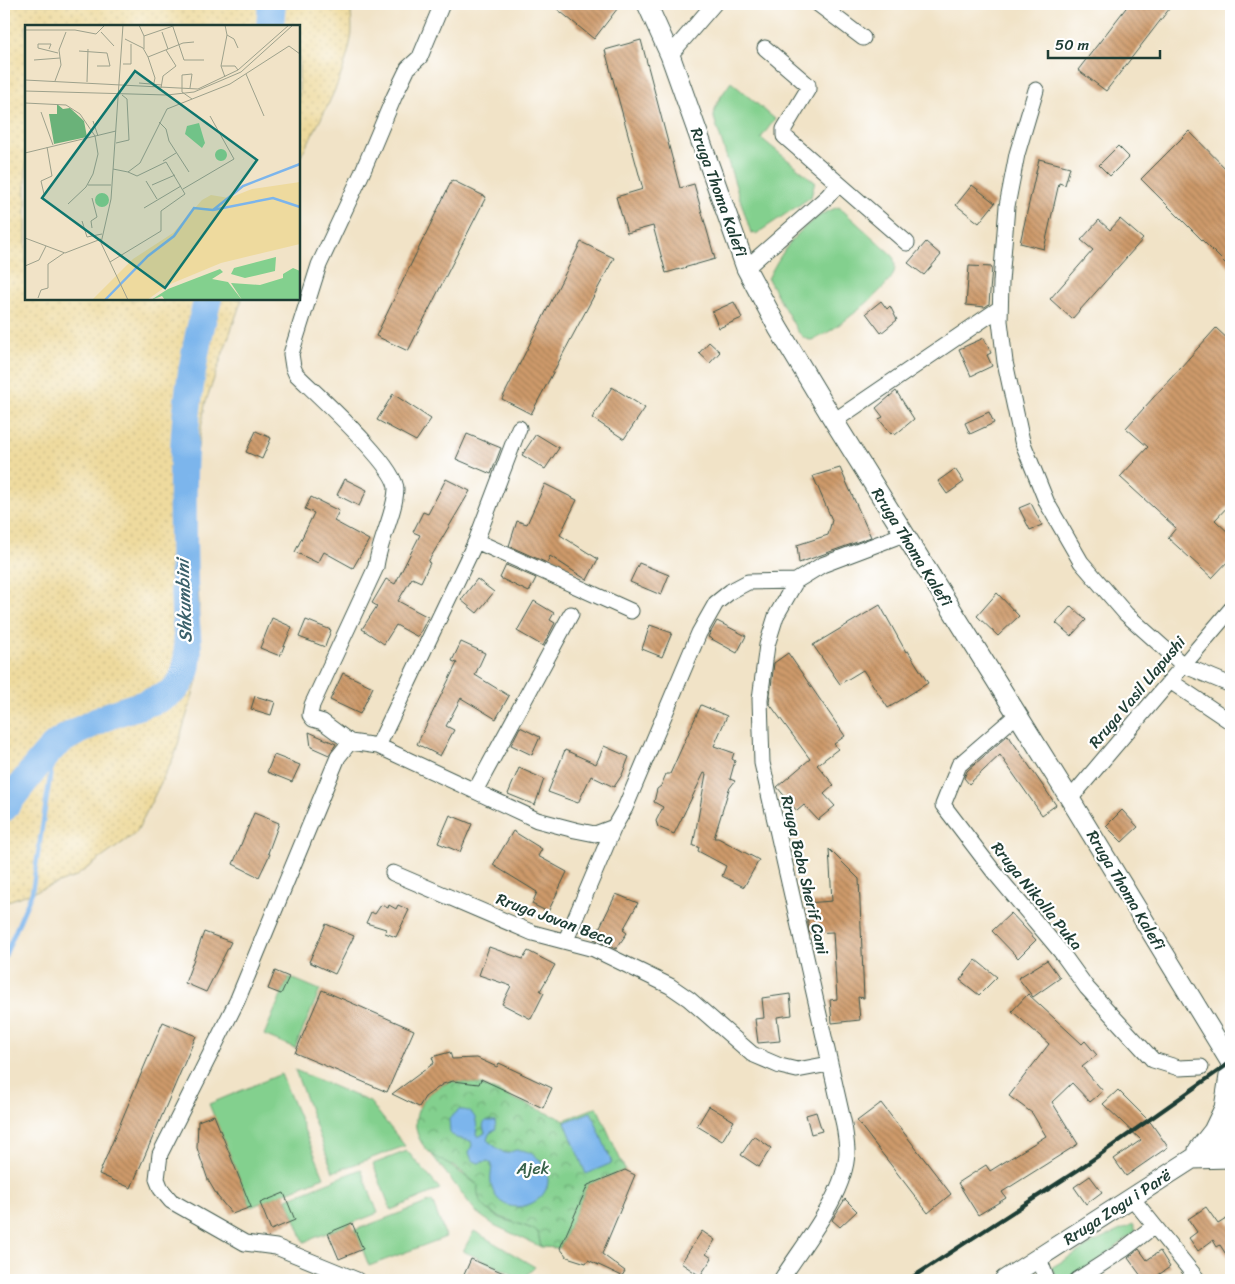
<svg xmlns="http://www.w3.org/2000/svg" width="1235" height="1284" font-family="Sriracha,sans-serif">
<defs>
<pattern id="sand-dots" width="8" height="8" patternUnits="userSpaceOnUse" patternTransform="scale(1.25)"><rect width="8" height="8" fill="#eeda9e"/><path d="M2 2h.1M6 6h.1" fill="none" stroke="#ccbc89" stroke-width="1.8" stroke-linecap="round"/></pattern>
<pattern id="park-crowns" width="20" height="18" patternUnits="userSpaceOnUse" patternTransform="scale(1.25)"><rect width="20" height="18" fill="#83d08e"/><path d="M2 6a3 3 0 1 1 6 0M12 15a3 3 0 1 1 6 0" fill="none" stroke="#6baa75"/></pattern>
<pattern id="building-back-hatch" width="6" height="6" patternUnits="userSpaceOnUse" patternTransform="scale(1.25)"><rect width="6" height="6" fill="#ce9a6a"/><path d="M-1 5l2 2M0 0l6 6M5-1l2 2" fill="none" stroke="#a77f58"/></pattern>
</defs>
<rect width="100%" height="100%" fill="#fff"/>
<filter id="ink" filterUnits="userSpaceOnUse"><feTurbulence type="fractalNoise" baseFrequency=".02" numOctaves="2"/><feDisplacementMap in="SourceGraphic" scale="10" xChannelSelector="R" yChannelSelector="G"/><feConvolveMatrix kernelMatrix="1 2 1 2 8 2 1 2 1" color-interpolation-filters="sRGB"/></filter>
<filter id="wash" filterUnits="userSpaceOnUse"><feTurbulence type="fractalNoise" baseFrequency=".0096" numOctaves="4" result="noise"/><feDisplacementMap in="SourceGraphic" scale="20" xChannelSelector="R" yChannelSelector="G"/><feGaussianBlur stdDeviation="1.12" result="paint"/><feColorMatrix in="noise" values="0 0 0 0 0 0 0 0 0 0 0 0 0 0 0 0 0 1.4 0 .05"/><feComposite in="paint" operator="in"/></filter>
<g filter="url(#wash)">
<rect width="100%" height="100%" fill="#f1e3c7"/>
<path fill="#83d08e" stroke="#518661" d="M731,82L775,119L761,138L815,182L811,197L756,234L751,233L749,227L714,118C714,103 723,94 731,82Z
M839,207L893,256C895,262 896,268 893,275C887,289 826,339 811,340C805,340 802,336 798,332L768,279C782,249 806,217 839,207Z
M289,977L320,990L295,1048L264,1035Z
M295,1070L370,1102L405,1146L333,1172Z
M281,1074L324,1177L251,1207L209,1104Z
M407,1151L440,1189L391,1210L373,1164Z
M429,1151L478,1185C479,1191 480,1199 483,1204C494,1222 522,1222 538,1232L541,1247L494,1225L477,1213Z
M361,1169L378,1213L304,1242L287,1199Z
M432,1201L446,1237L369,1266L355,1230Z
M1133,1224L1136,1231L1106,1255L1066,1280H1060L1051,1268L1091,1244Z
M474,1231L535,1267L523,1279L463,1251Z"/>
<path fill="url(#sand-dots)" stroke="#868c69" d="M6,4H350C351,15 353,28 351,39C343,82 320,121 299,159V26H26V299H242L205,404L196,460L193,536L199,602L197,681L175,754L136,833L75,877L8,901L4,906V9Z"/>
<path fill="url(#park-crowns)" stroke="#518661" d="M453,1081L479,1084L564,1120L597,1107L625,1170L588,1185L560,1248L541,1247L538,1232C519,1220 473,1218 478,1185C470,1179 462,1171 453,1166C444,1161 435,1158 427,1150C402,1122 422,1090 453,1081Z"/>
<path fill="#7cb5ec" stroke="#4e7990" d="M459,1110C475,1109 478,1120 476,1134L478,1137L485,1133L483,1126L485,1121H495L496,1129L489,1134L487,1140C489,1142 503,1153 505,1153C511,1154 508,1153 513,1151C523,1147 537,1155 543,1164C567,1202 498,1228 491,1183C490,1176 492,1170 492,1164L488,1161L478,1163L472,1160L469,1153L472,1145L471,1141L456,1138L450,1132L449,1119Z
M591,1112L612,1163L586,1174L565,1122Z"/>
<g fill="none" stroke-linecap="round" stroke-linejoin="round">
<path stroke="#7cb5ec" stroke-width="4.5" d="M4,958L32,892L55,745"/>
<path stroke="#7cb5ec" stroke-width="28" d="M270,26L272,4
M4,808C20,788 36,764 54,746C65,736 90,725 104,718C121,709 159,703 174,690C195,671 186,635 185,611C181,503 178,403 208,299"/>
</g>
<g id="blocks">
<path fill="url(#building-back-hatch)" d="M551,4H621L594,39Z
M1129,4H1173L1106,91L1078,70Z
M641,40L680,188L694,184L715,259L666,273L653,226L627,233L616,197L643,189L605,50Z
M1189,131L1231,174V269L1141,179Z
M1118,146L1129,157L1110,176L1099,165Z
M1039,159L1070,167L1065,185L1059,183L1044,249L1020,243Z
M452,180L486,197L408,351L376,336Z
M972,185L995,203L979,223L956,205Z
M1120,219L1143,239L1072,319L1050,299L1093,250L1081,240L1099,220L1110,230Z
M581,242L614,258L531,414L502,399Z
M926,242L941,255L924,275L908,263Z
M969,266L992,267L989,304L985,307L966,305Z
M881,301L887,309L890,306L897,320L881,333L866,313Z
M734,302L742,318L719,328L712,312Z
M1216,328L1231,342V503L1215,520L1231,535V558L1212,578L1168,538L1176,528L1120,477L1148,447L1126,428Z
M984,338L991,353L987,355L992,366L971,376L959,349Z
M709,342L720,352L710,363L699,353Z
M612,387L645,408L624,439L592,418Z
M896,391L914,419L895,435L893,432L891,434L879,419L883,417L876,408Z
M393,394L431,419L416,441L377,420Z
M989,412L994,423L970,434L965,423Z
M256,431L271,438L262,459L246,452Z
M467,434L501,448L491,474L456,459Z
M536,434L559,448L545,469L522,455Z
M840,468L871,537L799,563L797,545L828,535L832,520L813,476Z
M955,469L964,482L947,494L938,481Z
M345,479L367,490L359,506L337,495Z
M446,479L470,491L428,562L430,563L421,582L412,578L398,601L428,617L418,637L396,625L384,644L362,629L377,606L372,603L386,579L395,584L420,535L413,532L423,512L428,514Z
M545,484L577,500L560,535L598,559L587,580L550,556L547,563L509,546L517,521L527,524Z
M311,497L339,511L334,521L369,540L353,568L324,552L318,563L295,552L314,513L305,509Z
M1031,503L1042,525L1030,530L1019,508Z
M639,563L669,575L661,595L630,582Z
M506,565L536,578L529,592L500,578Z
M477,579L494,592L477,613L461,600Z
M997,593L1019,616L998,636L977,616Z
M534,601L554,613L550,620L555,623L543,646L517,631Z
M880,605L906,652L908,651L928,683L888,708L863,670L840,684L813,645Z
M1071,606L1086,620L1071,636L1056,623Z
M272,618L292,627L280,656L260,648Z
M306,620L331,630L325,647L299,637Z
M717,621L746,636L737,653L708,637Z
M650,625L672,633L662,657L642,649Z
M461,642L485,653L475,675L509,696L496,719L461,698L446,726L454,730L440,756L417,744L457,663L452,661Z
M788,653L845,736L834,744L838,749L817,765L834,785L824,794L835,806L818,820L804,805L797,811L777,787L810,759L769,703L774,663Z
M343,673L373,687L360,714L330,700Z
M255,696L275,702L271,715L251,709Z
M701,705L727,716L714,746L734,753L732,759L735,761L730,779L735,781L729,789L714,838H718L759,860L744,887L722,876L726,866L698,851L699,847L693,846L706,774L704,773L674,834L658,827L656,821L663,807L654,802L657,789L661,786L666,774H670Z
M520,727L540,737L532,755L511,745Z
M309,732L336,744L329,755L311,747Z
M1008,735L1056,805L1042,815L1000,755L969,784L964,778L967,771Z
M604,746L629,757L622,775L614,787L591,776L578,803L548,792L565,750L596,764Z
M274,755L300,765L292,782L267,772Z
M519,768L544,779L535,805L508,794Z
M1122,810L1138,827L1122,842L1106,826Z
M254,813L279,823L268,853L270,854L259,877L233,864Z
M450,815L472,824L460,852L438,843Z
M513,831L542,849L538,856L567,872L548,912L532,904L537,892L493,865Z
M829,849L859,879L864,998L858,997L860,1020L832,1023L830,1000L837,999L833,932L810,933L808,923L807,903L832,901Z
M616,894L638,903L623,930L627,933L616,949L594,939Z
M381,905L388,908L389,905L396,909L398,905L409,910L396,937L385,933L386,929L366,923L371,912L375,914Z
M1011,913L1036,940L1018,958L992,931Z
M326,924L354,936L335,974L309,962Z
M204,932L231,942L206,992L185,983Z
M489,947L523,959L528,951L555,965L540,991L544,993L531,1019L502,1004L511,986L479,975Z
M976,960L997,977L979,995L960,980Z
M1047,960L1060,978L1033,997L1018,978Z
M275,971L289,977L281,994L268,989Z
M322,990L414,1030L387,1092L295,1053Z
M790,994L792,1015L777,1017L780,1041L758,1043L755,1019L764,1018L762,998Z
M1028,994L1082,1044L1085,1041L1097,1055L1082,1067L1103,1091L1090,1102L1072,1083L1052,1102L1078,1144L1002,1192L1006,1198L978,1215L958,1183L986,1165L990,1171L1046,1136L1032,1113L1009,1096L1049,1044L1012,1011Z
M163,1022L196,1036L131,1188L99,1174Z
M450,1052L452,1059L477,1058L497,1067L499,1063L552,1088L543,1108L481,1079L479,1084L453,1081L443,1084L425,1097L419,1107L392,1094L434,1063L432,1057Z
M1118,1090L1151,1123L1168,1147L1126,1176L1114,1159L1141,1140L1103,1104Z
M881,1103L951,1194L928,1213L857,1121Z
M709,1106L734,1121L722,1141L697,1126Z
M816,1112L822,1131L811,1134L806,1115Z
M214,1115L251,1207L232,1214L218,1197L208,1180L197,1148L198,1121Z
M754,1136L771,1148L759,1167L741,1155Z
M625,1170L635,1175L602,1254L625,1271L622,1276L588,1260L586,1263L567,1257L560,1248L588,1185Z
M1090,1176L1102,1192L1086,1204L1074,1187Z
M284,1193L295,1220L271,1230L260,1203Z
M845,1199L857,1211L840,1227L832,1220Z
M1206,1207L1218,1224L1226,1219L1231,1226V1262L1220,1245L1217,1247L1213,1240L1198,1251L1189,1238L1197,1232L1188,1219Z
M352,1223L363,1249L339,1259L328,1233Z
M702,1231L715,1240L706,1254L712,1258L700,1276L681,1263Z
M1139,1249L1147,1260L1160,1251L1170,1267L1151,1280H1144L1128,1258Z
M471,1259L520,1280H471L463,1277Z"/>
</g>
</g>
<g filter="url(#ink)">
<use href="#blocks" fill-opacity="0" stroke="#3e564a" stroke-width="1"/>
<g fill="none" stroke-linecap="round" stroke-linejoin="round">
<g stroke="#3e564a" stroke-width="17">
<path id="minor" d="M442,4L420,57L408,68L394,97L362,173L319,265L291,354L293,367L296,374C316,394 396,465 396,489C395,514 379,541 376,567L312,705L310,715L313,719L323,722L350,742L378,746L537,820L575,830L595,834L614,827L625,808L699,633L716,603L731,591L748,582L796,581
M818,4L863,38
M765,48L808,85V89L784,129V136L907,243
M670,55L714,4
M1036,90L1017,154L1007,206L1001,282L1000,321L1005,362L1022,441L1047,503L1081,562L1126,614L1183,665L1231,685
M746,268L827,197L838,184
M834,421L1000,308
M476,541L631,611
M1170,681L1231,722
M1018,714L959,765L943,805L994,872L1061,952L1087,988L1153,1060L1179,1068L1201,1067
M350,742L338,757L237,1001L160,1154L157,1179L161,1189L171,1201L245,1243L276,1247L357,1280
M378,746L476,541L519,428
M475,791L571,614
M1070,799L1231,609
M393,873L533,933L594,949L670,986L689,999L752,1054L780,1066L797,1070L829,1064
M566,940L614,827
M1132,1198L1198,1280
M1039,1258L1047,1280
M781,1280C803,1245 846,1194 847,1152C847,1143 845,1133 844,1125L762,763L760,699L767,645L776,616L796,581L822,565L904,534
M1077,1280L1123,1250L1154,1226"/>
</g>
<g stroke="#3e564a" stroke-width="21">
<path id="major" d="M647,4L670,55L746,268L778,328L834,421L1070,799L1231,1063
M1198,1150L1213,1131L1224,1108L1231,1063
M1192,1159L1231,1158
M1004,1280L1231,1134"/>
</g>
<use href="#minor" stroke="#fff" stroke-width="15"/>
<use href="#major" stroke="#fff" stroke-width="19"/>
<path stroke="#1f3d34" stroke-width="4" d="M908,1280L1078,1170L1231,1062"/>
</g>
</g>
<g text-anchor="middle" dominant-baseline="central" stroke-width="4.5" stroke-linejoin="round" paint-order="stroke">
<g font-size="16" fill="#1f3d34" stroke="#fff">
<text transform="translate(719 192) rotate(70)">Rruga Thoma Kalefi</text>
<text transform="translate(912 547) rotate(58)">Rruga Thoma Kalefi</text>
<text transform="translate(1137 692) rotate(-50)">Rruga Vasil Llapushi</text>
<text transform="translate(805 875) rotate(77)">Rruga Baba Sherif Cani</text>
<text transform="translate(1126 890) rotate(59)">Rruga Thoma Kalefi</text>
<text transform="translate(1037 896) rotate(51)">Rruga Nikolla Puka</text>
<text transform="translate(555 919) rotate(20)">Rruga Jovan Beca</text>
<text transform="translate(1117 1207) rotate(-33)">Rruga Zogu i Parë</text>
</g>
<g font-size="16" fill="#38624a" stroke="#fff">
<text x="533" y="1168">Ajek</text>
</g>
<g font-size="18" font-style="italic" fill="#3b616b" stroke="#fff">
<text transform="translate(184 601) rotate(-92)">Shkumbini</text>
</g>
</g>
<g transform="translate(25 25)">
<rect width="275" height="275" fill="#f1e3c7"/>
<path d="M190 130a6 6 0 1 1 12 0a6 6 0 1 1-12 0ZM70 175a7 7 0 1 1 14 0a7 7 0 1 1-14 0ZM195,244L198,247L187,254L203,257L217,275H140L137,271L126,275L143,264Z" fill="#83d08e"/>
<path d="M32,79L38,84L45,83L59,96L62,112L29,119L24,89H32Z" fill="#6ab279"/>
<path d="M275,157V219L196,238L143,260L122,275H67L108,234L148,208L177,175L186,170L204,173L227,164Z" fill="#eeda9e"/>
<path d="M174,98L180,118L177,123L160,109L162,101ZM251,232L250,246L220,253L206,249L209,243ZM268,243L275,246V275H217L206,258L235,260L258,253V249Z" fill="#83d08e"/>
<path fill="none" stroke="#7cb5ec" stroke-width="2.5" d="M188,185L218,161L275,139M80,275L123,231L149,211L169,183L188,185L248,173L275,182"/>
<path fill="none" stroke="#9da18c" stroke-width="1" d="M98,0L86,174L76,218L103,275M114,0L119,11V24M148,2L159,35H179M0,5H50L71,9L80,0M76,7L89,21M137,7L143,24M202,10L209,14L213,23M119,11L151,0M100,14L118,23L123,32L158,18L169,17M24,24L26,19H13V23L33,28M54,26L82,28L85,41H72M123,32L130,53L128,62M9,35L35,33M98,39H106V19M196,41H210L213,45M221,49L239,91M200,52L196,41L202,10L200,0M0,55L173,64L213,45L264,0M30,56L36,40L34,25L41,7M62,57L63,24M114,58L137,60M136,63L138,51L151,41L141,25M165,63L167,49L157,50V67L167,74M0,66L142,70L169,67L216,47L268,0M0,78L41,80L55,89L70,111L73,129L68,149L61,162L43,179M16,87L28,120M68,96L73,111M134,97L141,104L144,116L164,147M91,118L104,115L102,74L97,70M0,128L91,106M138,136L151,128M88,144L103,147L115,138L142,84L205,59L264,21L275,29M121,156L132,174M63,160H86M127,160L150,150M158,164L209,134L185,91M19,169L16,156L27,151L22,122M67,173L72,192L66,196L67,203M119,183L156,161M57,196L62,212L77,209M0,213L40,228L76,214M85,237L136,206V186L160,169L141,137L112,151L103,147M0,241L14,235L21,221M13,273L16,265L23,263V239L39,228"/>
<path fill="#0f766e" fill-opacity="0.15" stroke="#0f766e" stroke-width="2.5" d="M110,46L232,135L140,263L17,173Z"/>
<rect width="275" height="275" fill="none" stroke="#1f3d34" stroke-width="2.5"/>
</g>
<rect width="1235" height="1284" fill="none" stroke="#fff" stroke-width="20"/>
<path d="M1048 50v8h112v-8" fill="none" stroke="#1f3d34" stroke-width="2.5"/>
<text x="1055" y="50" font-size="15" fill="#1f3d34" stroke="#ffffff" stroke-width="4" paint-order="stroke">50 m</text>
</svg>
